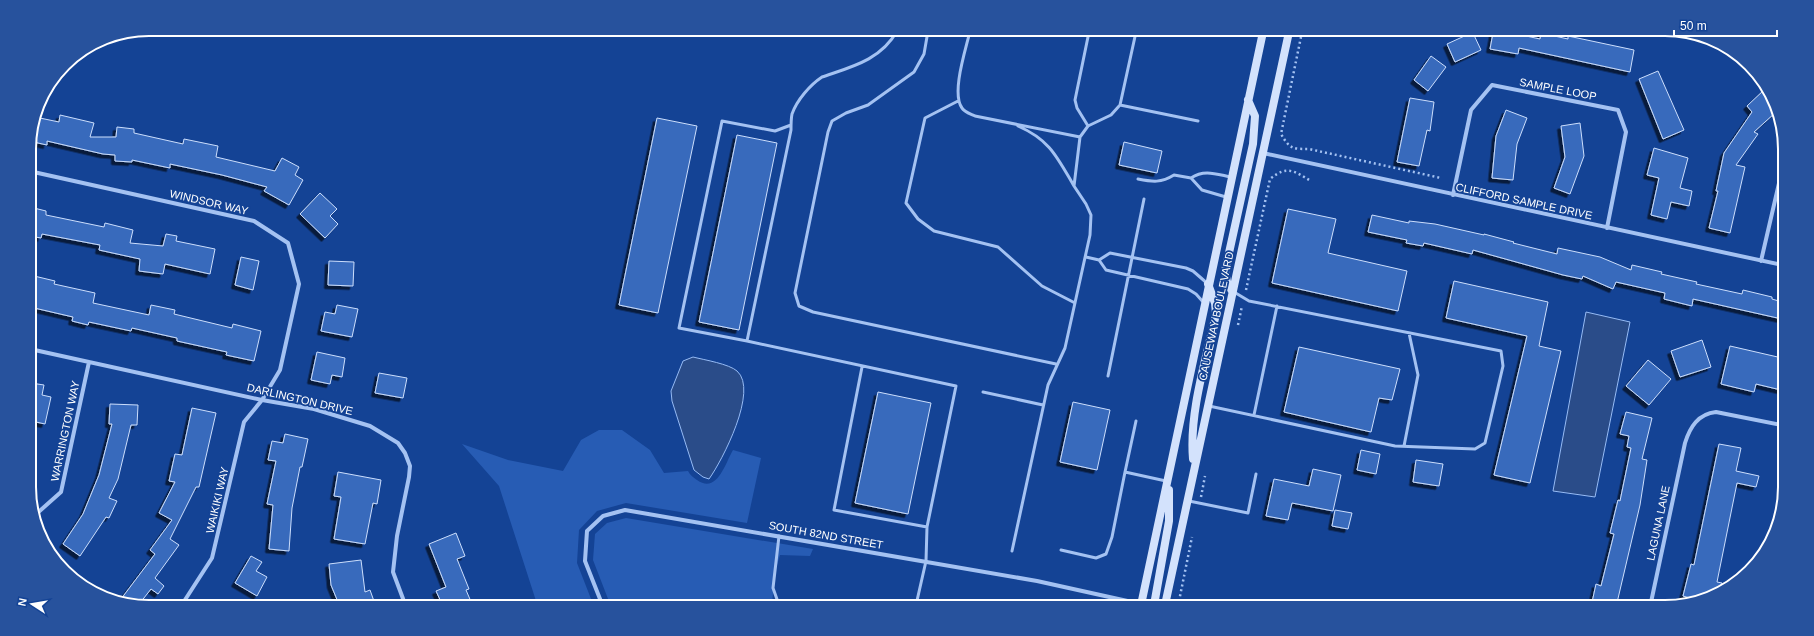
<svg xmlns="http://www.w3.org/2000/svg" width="1814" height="636" font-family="Arial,sans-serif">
<defs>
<filter id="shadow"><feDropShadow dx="-3.5" dy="3.5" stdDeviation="0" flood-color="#0009"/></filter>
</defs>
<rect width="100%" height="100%" fill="#144395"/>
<path fill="#275cb4" d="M599,430H622L650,450L664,473L688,471C690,475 693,477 697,480C717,494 725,464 733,450L761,458L747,523L626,503L597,511L579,530L577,563L593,604H537L499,486L462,444L508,460L563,471L581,440Z
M626,518L813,549L810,556L780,555L775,572L772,604H610L593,560L595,534L607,523Z"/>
<path fill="#2a4c89" stroke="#96bbf5" d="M1586,312L1630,322L1595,497L1553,491Z
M693,357C705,360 729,364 737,371C759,390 722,461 709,479L703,477L694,470L672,401L671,391L683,361Z"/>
<path fill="#386abc" stroke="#ccdefc" filter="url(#shadow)" d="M1471,33H1473L1481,50L1455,62L1447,44Z
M1493,33H1512L1540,39L1541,33L1568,39V36L1634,50L1630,72L1519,48L1518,54L1490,49Z
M1431,56L1446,67L1428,91L1414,80Z
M1658,71L1684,130L1663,139L1639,79Z
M1765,89L1776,112L1754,132L1758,134L1736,165L1745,167L1730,233L1709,228L1718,191H1716L1724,153L1752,112L1747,106Z
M1410,98L1434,102L1430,131L1427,130L1419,166L1397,162Z
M1506,110L1527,118L1517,144L1513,180L1492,178L1496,136Z
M60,115L94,123L90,137H116L117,127L134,129V133L183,144L184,139L218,146L216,157L275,171L282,158L299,167L295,175L303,180L289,205L264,191L267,187L222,175L170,164V168L132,160V162L115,161V155L103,154L47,141V145L29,141L35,117L59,122Z
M657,118L697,126L658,313L619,305Z
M1580,123L1584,156L1570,194L1554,188L1565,157L1561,126Z
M737,135L777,143L739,330L699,322Z
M1124,142L1162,151L1157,173L1119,165Z
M1654,148L1688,158L1680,188L1692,191L1689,206L1671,202L1667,219L1651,215L1659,178L1647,175Z
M320,193L337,209L330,216L338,224L325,238L300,214Z
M30,207L46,211V215L104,227L105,223L133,230L130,243L163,246L166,234L177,236L176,241L215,249L210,274L165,264L163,274L139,271L140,259L99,250L100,245L42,234L41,238L30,236Z
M1288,209L1336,219L1328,253L1407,271L1398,311L1272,283Z
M1372,215L1409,223V221L1435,224L1484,235V234L1514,242L1513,243L1557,254L1558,248L1600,257L1631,270L1632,265L1662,272L1661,274L1697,282L1696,284L1742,294L1743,290L1772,297V299L1782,302V319L1693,299L1692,306L1664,299L1665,293L1616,282L1613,289L1583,276L1582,279L1563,275L1473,250L1472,254L1424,243L1423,246L1406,243L1407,240L1368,232Z
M241,257L259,261L253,290L235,285Z
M329,261L354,262L353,286L328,285Z
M30,275L55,281L54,284L95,293L93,303L149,315L151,305L175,310L174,314L232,328L233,324L261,331L254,361L226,355L227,352L177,341V338L132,328L131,331L89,322L88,325L72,321L73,317L30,307Z
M1454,281L1548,302L1539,346L1561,351L1530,483L1494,475L1527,336L1446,318Z
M337,305L358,309L352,337L321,331L325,312L335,314Z
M1702,340L1711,367L1680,377L1671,351Z
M1730,346L1782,358L1781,390L1756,384L1754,392L1721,384Z
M1299,347L1400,369L1392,400L1379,398L1371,432L1284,412Z
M317,352L345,358L342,377L332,375L330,384L311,380Z
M1648,360L1671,379L1649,405L1626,386Z
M379,373L407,378L403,398L375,393Z
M31,383L44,385L42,395L51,397L45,424L36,422V424H31Z
M878,392L931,403L908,514L855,503Z
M1073,402L1110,410L1097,470L1060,462Z
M110,404L138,405L137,425H131L118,479L109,498L117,501L109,518L106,517L80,556L63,544L83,514L99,475L112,424H109Z
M192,408L216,413L199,487H196L170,539L179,545L155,578L164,586L158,594L151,589L140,603H118L155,554L150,550L172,520L159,513L175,482L169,481L175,454L182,455Z
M1626,412L1652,418L1642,459L1647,460L1640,505L1616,607H1591L1596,584L1601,586L1614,534L1610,533L1618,500L1620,501L1631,448L1627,447L1629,436L1620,434Z
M285,434L308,439L302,467H300L292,508L289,551L269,549L273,505L267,504L276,461L268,460L272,441L283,443Z
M1719,444L1741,448L1736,471L1759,476L1756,487L1737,483L1717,582L1722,583L1720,593L1711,598L1700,601L1683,596L1691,564L1694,565Z
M1361,450L1380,454L1376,474L1357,470Z
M1416,460L1443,464L1439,486L1413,482Z
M1313,469L1341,475L1333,511L1292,503L1288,520L1266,516L1274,479L1309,486Z
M338,472L381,480L377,504L373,503L365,544L334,539L341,497L334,496Z
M1335,510L1352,513L1348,529L1332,526Z
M456,533L465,556L457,559L469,589L466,590L472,604H442L436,591L446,587L429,544Z
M251,556L262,562L256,571L267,577L257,596L235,583Z
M361,560L365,592L370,590L375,604L336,603L338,602L331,585L329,564Z"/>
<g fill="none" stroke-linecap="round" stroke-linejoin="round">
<path stroke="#a4c2f2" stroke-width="2.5" stroke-dasharray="2 3" stroke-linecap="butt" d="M1302,32L1281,134C1290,149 1292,149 1309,149L1441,178
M1246,290L1270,179C1287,165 1294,171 1311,181
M1238,325L1242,306
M1201,497L1205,476
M1178,606L1192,537"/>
<path stroke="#a4c2f2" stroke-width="3" d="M928,31L924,54L914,72L868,105L846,113L832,121L828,132L795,293L799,306L813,312L1056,364
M970,31C966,49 951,93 962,108C964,112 971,114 975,116L1080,137L1074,186L1086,204L1091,215L1090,235L1065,348L1048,385L1012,551
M958,101L925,118L906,203L918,219L934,231L998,247L1042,286L1075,303
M1120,105L1136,32
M791,125L775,131L722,121L679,328L747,341L791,130C791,125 791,119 792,114C797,100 810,85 822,77C851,67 881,60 897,31
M1018,126C1050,140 1057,157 1074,186
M1088,126L1077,108L1075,100L1089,32
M1080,137L1088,126L1111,115L1120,105L1198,121
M1191,178L1202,190L1226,197
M1138,179C1153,182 1161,183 1174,175L1191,178C1204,169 1216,174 1231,177
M1086,257L1099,260L1106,270L1188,289L1196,294L1204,303
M1099,260L1110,253L1186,268L1193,271L1208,284
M747,341L956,386L927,527L834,510L862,367
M1108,376L1144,199
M983,392L1043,405
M1209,406L1395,446L1475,449L1485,443L1503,366L1501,351L1249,301L1234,292
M1254,415L1277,306
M1136,421L1125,472L1166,481
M1404,446L1418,375L1409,333
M1189,501L1248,513L1256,474
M779,536L773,588L779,605
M1061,550L1096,558L1106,554L1112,537L1125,472
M916,605L926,561L927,527"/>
<path stroke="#a4c2f2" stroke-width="4" d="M1263,153L1782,265
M29,171L254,221L288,243L299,284L280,370L262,400L244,422L212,558L183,603
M1453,195L1471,110L1492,85L1618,110L1626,132L1607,228
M1761,261L1783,166
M30,349L262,400L314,409L370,426L398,443L405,453L410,466L409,477L397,536L393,572L405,604
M34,516L61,492L89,362
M602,604L585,561L587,531L603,516L625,510L1037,581L1141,604
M1650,607L1685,443C1690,427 1698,414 1716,412L1781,425"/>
<path stroke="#d3e2fc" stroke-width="8" d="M1232,291L1227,282L1225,271L1253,144L1255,116L1248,100
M1193,459C1189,412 1206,360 1216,314L1215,303L1208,284
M1141,605L1263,32
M1154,605L1169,521V490
M1165,605L1289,32"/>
</g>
<g text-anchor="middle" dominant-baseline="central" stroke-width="3.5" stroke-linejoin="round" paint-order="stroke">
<g font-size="11" fill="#fff" stroke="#144395">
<text transform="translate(1558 89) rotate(11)">SAMPLE LOOP</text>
<text transform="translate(1524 201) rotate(12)">CLIFFORD SAMPLE DRIVE</text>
<text transform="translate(209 202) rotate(13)">WINDSOR WAY</text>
<text transform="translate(1216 316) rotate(-78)">CAUSEWAY BOULEVARD</text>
<text transform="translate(300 399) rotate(13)">DARLINGTON DRIVE</text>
<text transform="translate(65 431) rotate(-78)">WARRINGTON WAY</text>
<text transform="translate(217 500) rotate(-77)">WAIKIKI WAY</text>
<text transform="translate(1658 523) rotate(-78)">LAGUNA LANE</text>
<text transform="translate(826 535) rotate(10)">SOUTH 82ND STREET</text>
</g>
</g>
<path d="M0 0H1814V636H0ZM149 36H1665A113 113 0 0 1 1778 149V487A113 113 0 0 1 1665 600H149A113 113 0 0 1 36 487V149A113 113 0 0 1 149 36Z" fill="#27529d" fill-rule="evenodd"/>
<path fill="none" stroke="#fff" stroke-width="2" d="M149 36H1665A113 113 0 0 1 1778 149V487A113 113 0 0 1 1665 600H149A113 113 0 0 1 36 487V149A113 113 0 0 1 149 36Z"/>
<g transform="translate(32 604) rotate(282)" stroke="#144395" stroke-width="3" paint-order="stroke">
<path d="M0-3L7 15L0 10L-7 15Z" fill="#ffffff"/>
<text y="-6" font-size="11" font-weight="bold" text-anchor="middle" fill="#ffffff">N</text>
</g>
<path d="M1674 30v6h103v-6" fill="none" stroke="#ffffff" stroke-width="2"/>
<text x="1680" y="30" font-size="12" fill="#ffffff" stroke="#144395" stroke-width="3" paint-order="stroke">50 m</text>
</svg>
